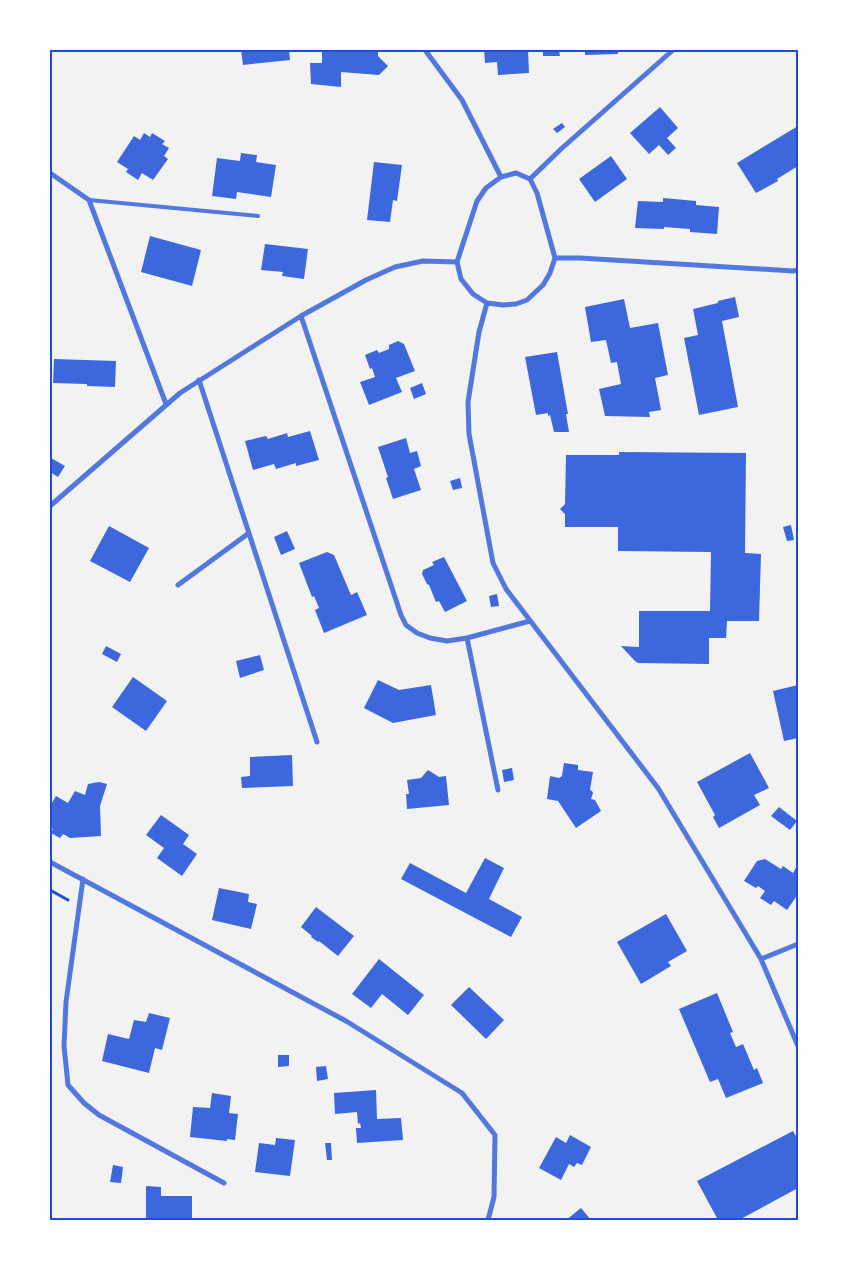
<svg xmlns="http://www.w3.org/2000/svg" width="848" height="1270" font-family="'Asap Condensed',sans-serif">
<rect width="100%" height="100%" fill="#f2f2f2"/>
<path fill="#3d67dc" d="M241,50H289L290,60L243,65Z
M322,50H378V56L388,66L379,75L341,72V87L311,84L310,63H322Z
M484,50H528L529,73L498,75L497,62L485,63Z
M543,50H559L560,56H543Z
M585,50H618V54L585,55Z
M660,107L678,128L667,138L676,148L668,155L659,145L649,154L630,133Z
M562,123L565,127L557,133L553,129Z
M798,126V166L777,179L778,181L756,193L737,163Z
M144,133L150,137L152,133L165,141L162,144L169,148L164,156L168,159L153,180L142,173L138,180L126,172L128,169L117,162L134,136L140,140Z
M241,153L257,155L256,162L276,165L271,197L237,192L236,199L212,196L217,158L240,161Z
M611,156L627,179L595,202L579,179Z
M374,162L402,165L397,201L393,200L390,222L367,220Z
M663,198L696,201V205L719,207L717,234L690,232V229L664,227V229L635,228L638,201L663,202Z
M150,236L201,250L192,286L141,272Z
M265,244L308,249L304,279L282,276L283,272L261,270Z
M735,297L739,317L722,321L738,407L699,415L684,338L698,335L693,309L718,303V301Z
M624,299L630,328L658,323L668,375L655,378L661,410L649,412L650,417L605,416L599,389L621,384L617,362L611,363L606,340L591,342L585,307Z
M398,341L404,344L415,371L396,378L402,392L369,405L360,382L375,377L372,368L370,369L365,355L377,350L379,353L389,349V345Z
M557,352L568,414H566L569,432H554L550,415L548,416V413L536,415L525,357Z
M54,359L116,361L115,387L87,386V384L53,383Z
M422,383L426,394L414,399L410,388Z
M310,431L319,460L296,466V463L276,469L274,464L253,470L245,441L266,436L268,439L287,433L288,437Z
M406,438L410,453L417,451L421,466L414,469L421,490L393,499L386,478L388,477L378,447Z
M619,452L746,453L745,553L761,554L759,621H727L726,638H709V664L638,663L635,661L621,646L639,647V611H710L711,552L618,551V527H565V514L560,509L565,504L566,455H619Z
M51,458L65,466L58,477L50,472Z
M460,478L462,488L453,490L450,481Z
M791,525L794,540L787,541L783,527Z
M109,526L149,548L130,582L90,561Z
M287,531L295,549L281,555L274,537Z
M327,552L334,555L351,595L357,592L367,615L324,633L315,610L319,608L314,596L312,597L299,563Z
M444,557L467,601L445,612L439,601L436,602L429,585L427,584L422,574L423,570L434,565L432,562Z
M497,594L499,606L491,607L489,596Z
M106,646L121,654L117,662L102,654Z
M260,655L264,670L240,678L236,661Z
M133,677L167,701L146,731L112,707Z
M378,680L399,690L431,685L436,715L393,723L364,708Z
M798,685V738L784,741L773,691Z
M750,753L769,788L754,795L760,805L719,828L713,817L715,815L697,782Z
M292,755L293,786L242,788L241,777L250,776V757Z
M564,763L578,765V770L593,772L590,790L592,791L593,793L591,799L595,800L601,811L576,828L558,801L547,799L550,776L559,778L562,776Z
M512,768L514,780L504,782L502,770Z
M428,770L439,777L446,776L449,805L407,809L406,794H409L407,780L421,778Z
M99,782L107,784L100,806L101,836L70,838L63,834L60,838L51,833L53,829L50,827V806L56,796L68,803L75,791L85,795L88,784Z
M779,807L797,821L790,830L771,816Z
M161,815L189,835L183,844L197,854L182,876L157,858L164,848L146,835Z
M485,858L504,868L489,899L522,917L511,937L401,879L410,863L466,893Z
M765,859L781,869L783,866L793,873L798,864V894L787,910L774,901L771,905L760,898L765,891L758,886L756,888L744,881L757,861Z
M219,888L249,894L248,902L257,904L251,929L212,920Z
M316,907L354,936L338,956L319,941L318,942L311,937L312,936L301,927Z
M666,914L687,951L668,962L671,966L641,984L617,942Z
M379,959L424,995L408,1015L382,994L371,1008L352,994Z
M469,987L504,1020L486,1039L451,1005Z
M717,993L733,1032L730,1033L736,1047L743,1044L754,1070L757,1068L763,1083L726,1098L718,1079L710,1082L679,1009Z
M149,1013L170,1018L162,1050L155,1048L149,1073L102,1061L108,1034L129,1039L134,1020L146,1022Z
M278,1055H289V1066L278,1067Z
M326,1066L328,1079L317,1081L316,1067Z
M376,1090L377,1119L401,1118L403,1140L357,1143L356,1128H361L360,1123L358,1124L357,1112L335,1114L334,1093Z
M212,1093L231,1096L229,1113L238,1114L235,1140L227,1139V1141L190,1137L193,1107L210,1108Z
M793,1131L798,1140V1188L739,1220H718L697,1181Z
M570,1135L591,1147L582,1165L577,1163L574,1167L569,1164L561,1180L539,1168L556,1137L566,1143Z
M276,1138L295,1140L290,1176L255,1172L259,1143L275,1145Z
M325,1143H331L332,1160H327Z
M113,1165L123,1167L121,1183L110,1182Z
M146,1186L161,1187V1196H192V1220H146Z
M581,1208L591,1220H566Z"/>
<g fill="none" stroke-linecap="round" stroke-linejoin="round">
<path stroke="#1d4ed8" stroke-width="3" d="M50,890L68,900"/>
<path stroke="#5277de" stroke-width="4" d="M89,200L258,216"/>
<path stroke="#5277de" stroke-width="5" d="M425,50L462,100L501,177
M50,173L89,200L166,404
M516,173L530,179L537,193L555,258L550,273L543,285L527,300L516,304L503,305L487,303L473,294L461,279L457,262L477,201L486,188L501,177Z
M530,179L561,149L673,50
M555,258H580L793,271L798,270
M487,303L479,332L468,402L469,434L493,563L506,589L658,788L761,959L798,1046
M301,316L401,615L406,625L417,633L430,638L447,641L467,638L530,621
M199,380L317,742
M50,506L180,393L301,316L366,280L395,267L423,261L457,262
M178,585L249,533
M467,638L498,790
M50,862L346,1021L462,1093L495,1135L494,1197L488,1220
M83,879L66,1002L64,1046L68,1085L84,1103L99,1115L224,1183
M761,959L798,944"/>
</g>
<rect width="848" height="1270" fill="none" stroke="#ffffff" stroke-width="102"/>
<rect x="51" y="51" width="746" height="1168" fill="none" stroke="#1d4ed8" stroke-width="2"/>
</svg>
